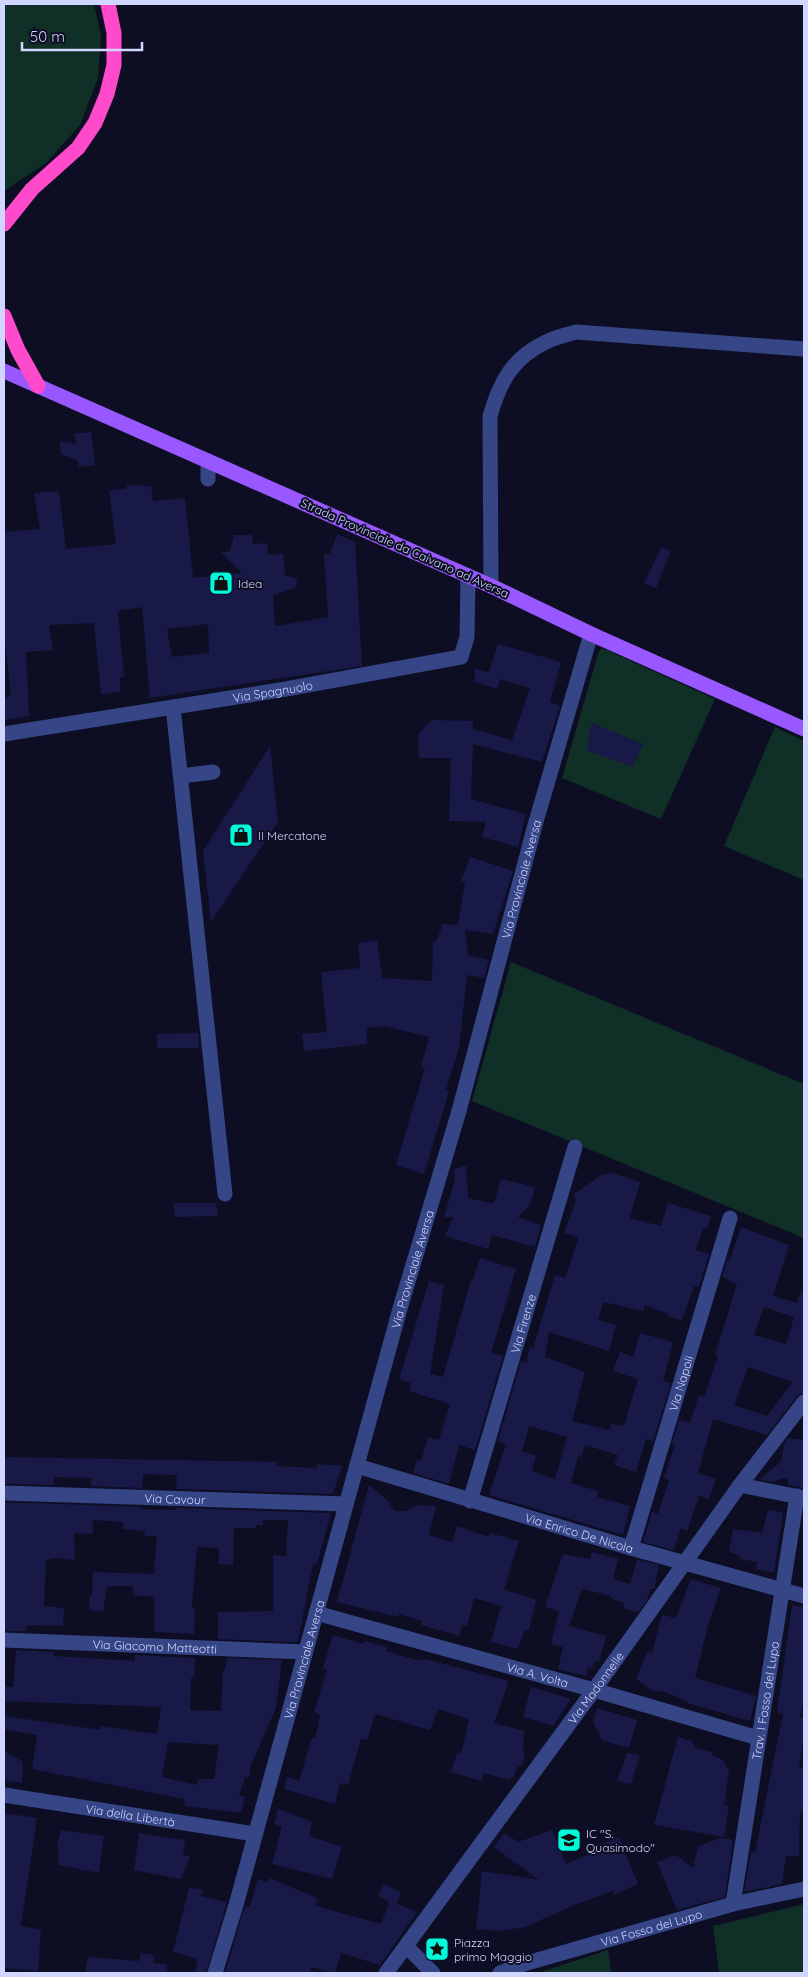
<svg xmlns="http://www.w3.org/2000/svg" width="808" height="1977" font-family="Quicksand,sans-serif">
<rect width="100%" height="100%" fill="#0d0e24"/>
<path fill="#102f26" d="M4,4H94L101,36L98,78L80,125L46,163L4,191Z
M602,648L715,699L661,819L562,778L599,651Z
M775,727L804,741V880L724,846Z
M511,962L804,1084V1238L472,1101Z
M804,1904V1973H719L713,1926Z
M608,1950L611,1973H538Z"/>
<path fill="#181946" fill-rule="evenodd" d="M91,432L95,465L79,467L78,461L61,454L60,441L76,444L74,434Z
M127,485L151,486L153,501L185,498L193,578L242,573L221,552L230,551L234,535H252L253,544L267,543L268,555L283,554L285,575L297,579L296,586L293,589L273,595L275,626L328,617L324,554H330L337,534L355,542L362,666L150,698L142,607L118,611L124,677H120V692L101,694L94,623L49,625L53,650L26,652L29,716L4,720V698L11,696L4,632V532L40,529L34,493L59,491L66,549L116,544L109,491L127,488ZM208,624L209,653L172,657L167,629Z
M662,547L671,551L656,588L644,583Z
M498,644L561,662L550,702L560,706L542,762L473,744L471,799L526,814L518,847L482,837L486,822L449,821L451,758H419L418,734L432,720L473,721V729L512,740L530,688L500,679L497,689L475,682V669L489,672Z
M592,723L643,744L633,767L586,750L590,741L587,740Z
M270,746L278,822L211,922L203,851Z
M470,857L513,871L493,934L465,930L468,955L489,960L484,978L467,975L459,1048L446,1090L449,1091L424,1174L396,1165L425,1068L421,1067L429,1037L385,1026L367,1028V1044L304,1051L302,1034L327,1032L321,972L360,968L358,943L377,940L382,978L432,981L433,941L436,942L443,924L458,925L465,882L461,881Z
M198,1033L199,1048H157V1034Z
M466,1166L468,1198L494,1204L501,1179L535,1187L531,1203L518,1217L541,1225L535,1247L492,1235L488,1249L445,1236L453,1217H444L455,1179L454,1169Z
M613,1173L640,1182L630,1218L661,1226L668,1203L711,1216L707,1228H703L696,1250L709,1254L699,1287L694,1286L682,1320L668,1317L669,1314L645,1305L643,1311L603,1302L598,1320L616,1325L609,1351L549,1332L545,1357L585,1372L572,1421L609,1430L611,1424L624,1426L638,1379L613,1371L620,1352L633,1357L640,1333L673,1342L663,1381L671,1383L653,1441L646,1439L636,1472L614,1465L618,1455L585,1445L581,1457L578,1456L571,1483L598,1491L597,1497L630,1506L623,1535L489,1495L506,1444L498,1441L521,1361L526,1363L530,1347L533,1348L555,1275L565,1278L579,1237L564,1233L576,1200L574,1194L601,1175ZM529,1426L567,1437L555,1479L532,1471L536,1456L522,1451Z
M174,1203H216L218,1216L175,1217Z
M741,1227L789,1245L773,1296L797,1303L800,1292L804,1293V1393L797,1396L767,1435L713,1419L698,1473L716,1479L709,1499L699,1496L687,1531L681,1528L674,1550L643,1542L652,1512L658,1514L669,1480L664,1478L675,1445L672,1444L679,1420L690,1423L699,1395L704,1397L718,1355H715L737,1284L722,1277L727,1260H730ZM764,1307L794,1317L786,1344L754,1335ZM748,1367L793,1382L767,1416L734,1405Z
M480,1258L516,1269L491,1353L503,1356L475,1450L459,1445L449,1484L413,1473L417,1460L421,1461L428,1437L439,1440L450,1404L409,1391L411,1383L399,1379L429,1281L444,1285L430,1374L443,1377L471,1280L473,1281Z
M788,1438L804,1440V1488L788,1485L787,1477L772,1482L759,1479L781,1462L784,1444Z
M4,1457L277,1462V1466L316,1468L318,1464L342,1466L333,1494L176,1489L177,1475L143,1474L142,1488L91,1486V1478L54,1477V1485L4,1484Z
M369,1485L386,1499L395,1511H407L417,1505L436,1506L429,1535L452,1542L457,1526L489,1537L490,1533L519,1541L504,1589L536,1600L529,1630L525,1629L518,1649L491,1642L501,1606L474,1598L467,1626L462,1625L459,1636L421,1625L422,1621L399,1614L398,1617L337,1602Z
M4,1502L141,1507V1509L176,1510V1508L331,1513L317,1564H313L298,1642H284L218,1639V1612L273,1611V1555L286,1556L288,1520H263V1525H256L255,1528H234L233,1565L219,1564V1548L197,1547L192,1608H195L194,1634L154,1632L155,1597L133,1595V1586H107L103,1611L89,1610L90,1595H92L93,1572L154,1574L157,1536H144L145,1531L122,1529L123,1522L93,1520V1534L74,1533L75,1560L57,1558L46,1560L44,1606L64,1608L63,1626L27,1625L25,1631H4Z
M768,1510L783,1512L774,1573L756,1569L757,1562L740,1559L739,1555L729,1552L733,1529L762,1533Z
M592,1552L618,1559L613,1579L630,1584L637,1560L659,1565L654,1589H650L647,1600L638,1612L623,1608L624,1603L610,1598L611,1596L582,1589L569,1626L606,1636L599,1662L595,1661L592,1669L588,1668L586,1676L558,1669L563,1647L551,1644L559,1611L545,1607L563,1554L590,1559Z
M691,1579L721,1588L708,1625L695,1678L756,1696L750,1721L687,1703V1701L665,1692L651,1690L636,1679L647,1652L652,1653L662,1615L676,1618Z
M792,1605L804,1607V1698L800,1717L804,1718V1737L799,1768L804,1769V1812L800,1811L799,1856H786L782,1884L744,1892L751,1852H755L783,1714L777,1712Z
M333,1635L363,1644L364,1641L388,1647L386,1651L420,1661L421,1659L425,1660V1659L509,1681L494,1723L524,1731L523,1753L525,1754L522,1766H518L513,1778L511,1777L509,1780L484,1773L481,1781L451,1772L457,1753L461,1754L469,1719L438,1709L430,1730L375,1714L367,1740L361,1739L348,1785L340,1783L335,1804L284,1789L287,1777L299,1781L312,1738L315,1739L320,1715L314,1712L327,1670L323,1668Z
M16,1650L54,1652V1656L135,1661V1655L195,1658L194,1677L191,1678L190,1710L221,1711L223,1670H225L227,1658L282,1660L276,1708L251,1765L249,1778L245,1777L239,1795L245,1797L241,1813L185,1806L184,1799L32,1769L37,1735L4,1729V1716L101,1730V1726L157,1734L161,1707L4,1701V1687H13ZM168,1742L219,1745L214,1779H199L197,1785L162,1777Z
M531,1687L571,1699L553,1726L523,1717Z
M597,1708L637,1720L629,1748L602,1740L593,1722Z
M678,1737L691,1741L696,1748L712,1752V1755L723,1760L727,1768L729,1769L724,1805H729L724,1837L654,1825Z
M4,1751L23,1762L22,1783L4,1780Z
M627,1753L640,1755L631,1784L617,1781Z
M278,1809L312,1822L309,1836L342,1847L332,1879L272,1864L282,1826L274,1824Z
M4,1813L37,1818L21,1926L41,1930L38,1971L4,1968Z
M61,1830L104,1836L99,1873L58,1865L59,1853L57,1846Z
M552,1830L566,1864L594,1852L593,1848L619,1837L638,1884L614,1895L613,1891L577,1904L525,1927L500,1931L476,1929L482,1871L539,1880L494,1847L504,1833L518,1842Z
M139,1833L185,1840L183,1855L190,1857L181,1879L134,1870Z
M721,1838L733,1840L725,1897L677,1910L657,1862L676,1855L693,1868L698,1846Z
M269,1878L317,1898L316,1906L381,1924L389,1902L378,1896L384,1884L401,1892L397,1904L417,1912L380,1965L341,1953L335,1973L310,1967L311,1973H225L245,1906L250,1907L258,1879L268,1882Z
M189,1888L203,1890L200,1896L227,1902L206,1973H195L198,1959L173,1952Z
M141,1953L154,1955L153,1963L167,1964V1973H85L88,1957L139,1961Z"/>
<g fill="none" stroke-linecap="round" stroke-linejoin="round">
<g stroke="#354586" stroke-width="15">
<path d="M208,479V461"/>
<path d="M491,586L490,416C500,382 512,358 546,342C555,337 566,335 576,332L804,349"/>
<path d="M173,707L225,1194"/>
<path id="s1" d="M4,734L286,689L461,657L467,637L468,576"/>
<path d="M181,776L213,772"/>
<path id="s2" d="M357,1466L631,1548L804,1596"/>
<path d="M740,1485L804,1498"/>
<path id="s3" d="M4,1493L346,1504"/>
<path id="s4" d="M470,1501L575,1147"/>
<path id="s5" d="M631,1548L730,1218"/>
<path id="s6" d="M316,1613L594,1690L758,1738"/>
<path id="s7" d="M4,1640L305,1652"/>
<path id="s8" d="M4,1795L255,1834"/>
<path id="s9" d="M733,1904L797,1496"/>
<path d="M406,1946L433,1973"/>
<path id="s10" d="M215,1973L236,1905L401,1305L459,1111L535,825L591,634"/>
<path id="s11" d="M386,1973L594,1690L740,1485L804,1402"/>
<path id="s12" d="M500,1973L527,1963L733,1904L804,1889"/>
</g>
<path stroke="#9957ff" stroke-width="15" d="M4,371L491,586L591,634L804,729"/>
<path stroke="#ff4bcb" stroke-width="15" d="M4,224L32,189L78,148L95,123L107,94L114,65V33L108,4
M4,316L18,350L38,386"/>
</g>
<defs>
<g id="shop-square" transform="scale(1.25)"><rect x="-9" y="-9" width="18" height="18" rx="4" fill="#00fbda" stroke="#0d0e24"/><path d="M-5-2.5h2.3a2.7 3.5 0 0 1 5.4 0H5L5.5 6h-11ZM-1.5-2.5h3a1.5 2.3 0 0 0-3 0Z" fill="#111"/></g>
<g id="school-square" transform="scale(1.25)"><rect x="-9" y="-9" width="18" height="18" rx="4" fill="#00fbda" stroke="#0d0e24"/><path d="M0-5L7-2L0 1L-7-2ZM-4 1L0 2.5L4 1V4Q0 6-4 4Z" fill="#111"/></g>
<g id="sight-square" transform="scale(1.25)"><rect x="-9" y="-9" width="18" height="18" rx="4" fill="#00fbda" stroke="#0d0e24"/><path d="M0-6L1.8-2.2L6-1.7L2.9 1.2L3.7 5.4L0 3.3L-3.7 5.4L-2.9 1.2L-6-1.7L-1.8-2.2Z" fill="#111"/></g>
</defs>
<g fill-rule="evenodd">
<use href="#shop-square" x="221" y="583"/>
<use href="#shop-square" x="241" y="835"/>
<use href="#school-square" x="569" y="1840"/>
<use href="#sight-square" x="437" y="1949"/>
</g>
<g text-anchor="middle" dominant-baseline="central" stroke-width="4" stroke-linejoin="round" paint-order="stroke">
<g font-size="12" fill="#d0d6ff" stroke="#0d0e24">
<text transform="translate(405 548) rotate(24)">Strada Provinciale da Caivano ad Aversa</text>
<text stroke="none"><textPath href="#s1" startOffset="272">Via Spagnuolo</textPath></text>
<text stroke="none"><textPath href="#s10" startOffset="1136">Via Provinciale Aversa</textPath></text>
<text stroke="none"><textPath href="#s10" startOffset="731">Via Provinciale Aversa</textPath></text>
<text stroke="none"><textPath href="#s4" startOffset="185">Via Firenze</textPath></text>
<text stroke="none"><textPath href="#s5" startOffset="172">Via Napoli</textPath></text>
<text stroke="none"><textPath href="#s3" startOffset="171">Via Cavour</textPath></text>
<text stroke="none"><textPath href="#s2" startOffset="232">Via Enrico De Nicola</textPath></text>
<text stroke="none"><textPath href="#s7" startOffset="151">Via Giacomo Matteotti</textPath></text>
<text stroke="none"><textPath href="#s10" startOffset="326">Via Provinciale Aversa</textPath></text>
<text stroke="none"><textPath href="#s6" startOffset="230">Via A. Volta</textPath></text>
<text stroke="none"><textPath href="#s11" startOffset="354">Via Madonnelle</textPath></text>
<text stroke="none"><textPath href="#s9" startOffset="206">Trav. I Fosso del Lupo</textPath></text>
<text stroke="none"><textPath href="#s8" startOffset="128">Via della Libertà</textPath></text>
<text stroke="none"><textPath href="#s12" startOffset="158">Via Fosso del Lupo</textPath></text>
</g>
<g font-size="12" fill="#d0d6ff" stroke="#0d0e24" text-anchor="start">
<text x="238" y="583">Idea</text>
<text x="258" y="835">Il Mercatone</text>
<text x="586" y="1833">IC "S.<tspan x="586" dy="14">Quasimodo"</tspan></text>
<text x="454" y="1942">Piazza<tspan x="454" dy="14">primo Maggio</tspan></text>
</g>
</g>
<rect width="808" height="1977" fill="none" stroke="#d0d6ff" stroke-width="10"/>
<path d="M22 42v8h120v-8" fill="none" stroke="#d0d6ff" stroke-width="2.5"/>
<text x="30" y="42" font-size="15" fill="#d0d6ff" stroke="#0d0e24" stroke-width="4" paint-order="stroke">50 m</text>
</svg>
